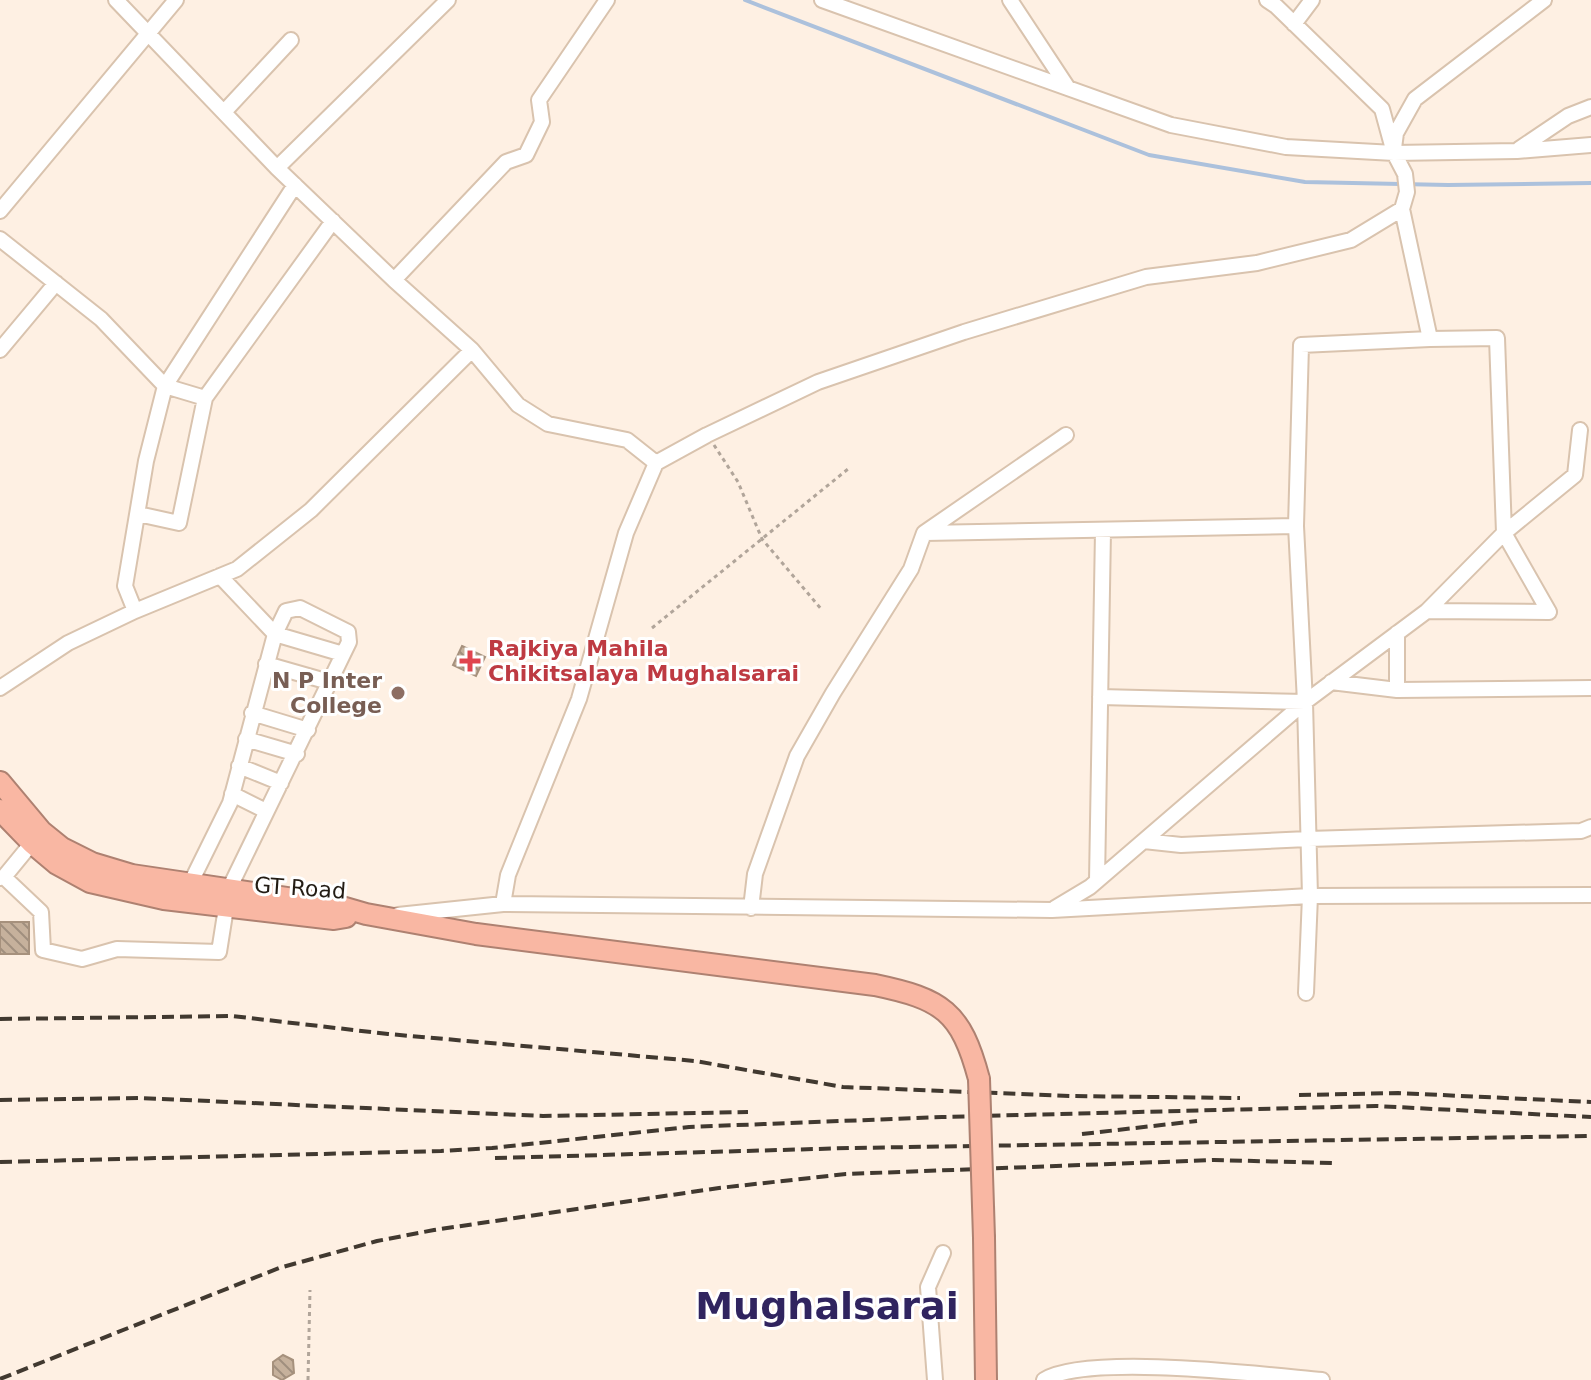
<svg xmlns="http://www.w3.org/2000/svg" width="1591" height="1380" font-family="'DejaVu Sans',sans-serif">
<defs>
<pattern id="building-back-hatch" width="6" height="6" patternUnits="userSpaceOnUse" patternTransform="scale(2)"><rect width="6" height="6" fill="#c6b19c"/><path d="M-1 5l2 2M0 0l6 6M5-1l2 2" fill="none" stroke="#a08f7e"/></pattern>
</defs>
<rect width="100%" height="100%" fill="#fef0e3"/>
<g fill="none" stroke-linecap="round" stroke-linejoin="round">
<path stroke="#acc1dc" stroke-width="4" d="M745,0L1149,155L1305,182L1448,185L1591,183"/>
</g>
<path fill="url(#building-back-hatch)" stroke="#a6917d" stroke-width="2" d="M462,646L485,657L476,676L453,665Z
M0,922H29V954H0Z
M283,1355L293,1360L294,1373L282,1380L273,1375V1362Z"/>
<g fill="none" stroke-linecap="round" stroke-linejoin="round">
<g stroke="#d9c3ae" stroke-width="18">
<path id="minor" d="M822,0L1171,125L1286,147L1394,153L1517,151L1591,145
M1010,0L1068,88
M1294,24L1312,0
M224,112L291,40
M1394,148L1396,133L1415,99L1544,0
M1519,149L1568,116L1591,107
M277,168L448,0
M1402,209L1430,339L1497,338L1504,533L1549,612
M0,211L176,0
M0,239L101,319L165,386L146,461L125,586L135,611
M394,280L506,162L526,155L542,122L539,100L607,0
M0,350L56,283
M472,350L518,405L548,424L627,440L656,463
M205,398L333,221
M138,514L179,523L205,398L165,386L295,185
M925,533L1296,526
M220,576L275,634L343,654
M1427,611L1504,533L1575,475L1580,430
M1397,633V690L1591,688
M266,664L329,682
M1331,682L1397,690
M0,688L68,643L135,611L237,569L311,510L472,350L394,280L277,168L116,0
M1100,697L1305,702
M252,713L308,730
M246,739L297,754
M239,766L281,783
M232,794L266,811
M1144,841L1181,845L1308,839L1581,831L1591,827
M4,877L41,912L43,950L82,959L117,949L219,952L229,889L349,642L348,632L300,608L286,611L275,634L230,803L190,884
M0,878L4,877L36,838
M1097,881L1103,531
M503,904L508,875L579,699L626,533L656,463L707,435L818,382L964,332L1146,277L1257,263L1351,240L1402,209L1407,192L1405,174L1394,153L1382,109L1276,6L1267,0
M751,908L755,874L797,756L833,693L911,569L924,533L1066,435
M1055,908L1090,887L1305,702L1427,611L1549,612
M398,915L503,904L1052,910L1310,896L1591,895
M1306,993L1310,896L1305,702L1296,526L1301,345L1430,339
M935,1380L928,1287L943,1253
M1044,1380C1087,1353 1266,1375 1322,1380"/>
</g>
<g stroke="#ae8171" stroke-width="24">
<path id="highway" d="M0,782L41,831L62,848L92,863L132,875L335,905L366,914L476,934L875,985C942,999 961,1011 979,1079
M0,810L32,843L57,864L90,882L164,899L334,919L346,917
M984,1238L986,1380"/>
</g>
<path stroke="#b1a59a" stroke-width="3" stroke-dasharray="4 4" stroke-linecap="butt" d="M714,445L738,482L762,539L822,610
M652,628L848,469
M308,1380L310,1290"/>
<use href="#minor" stroke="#fff" stroke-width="14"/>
<use href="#highway" stroke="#f9b7a3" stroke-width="20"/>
<path stroke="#413930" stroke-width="4" stroke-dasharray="12 6" stroke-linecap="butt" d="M0,1019L232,1016L388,1034L695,1061L843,1087L1072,1096L1240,1098
M1299,1095L1398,1093L1591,1102
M0,1100L140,1098L543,1116L748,1112
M1082,1134L1197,1121
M495,1158L850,1148L1591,1136
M0,1162L441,1151L492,1148L689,1127L942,1117L1376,1106L1591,1117
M0,1379L279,1268L377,1241L434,1230L719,1188L846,1174L1214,1160L1334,1163"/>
<g stroke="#ae8171" stroke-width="24" stroke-linecap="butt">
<path id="highway-bridge" d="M979,1079L984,1238"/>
</g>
<use href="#highway-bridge" stroke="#f9b7a3" stroke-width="20"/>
</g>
<path fill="#e0444e" stroke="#fff" stroke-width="3" d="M466 649h8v8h8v8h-8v8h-8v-8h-8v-8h8z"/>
<circle fill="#8d6e63" stroke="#fff" stroke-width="3" cx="398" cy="693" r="8"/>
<g text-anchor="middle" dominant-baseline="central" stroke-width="6" stroke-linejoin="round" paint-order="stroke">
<g font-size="22" font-weight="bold" fill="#be3a42" stroke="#fff" text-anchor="start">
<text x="488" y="648">Rajkiya Mahila<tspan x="488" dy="25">Chikitsalaya Mughalsarai</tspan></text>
</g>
<g font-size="22" font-weight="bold" fill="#785e54" stroke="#fff" text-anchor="end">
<text x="382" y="680">N P Inter<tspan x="382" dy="25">College</tspan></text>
</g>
<g font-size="22" fill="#231c14" stroke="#fff">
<text transform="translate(300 888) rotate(4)">GT Road</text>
</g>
<g font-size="38" font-weight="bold" fill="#30245f" stroke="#fff">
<text x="827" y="1306">Mughalsarai</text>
</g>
</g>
</svg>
